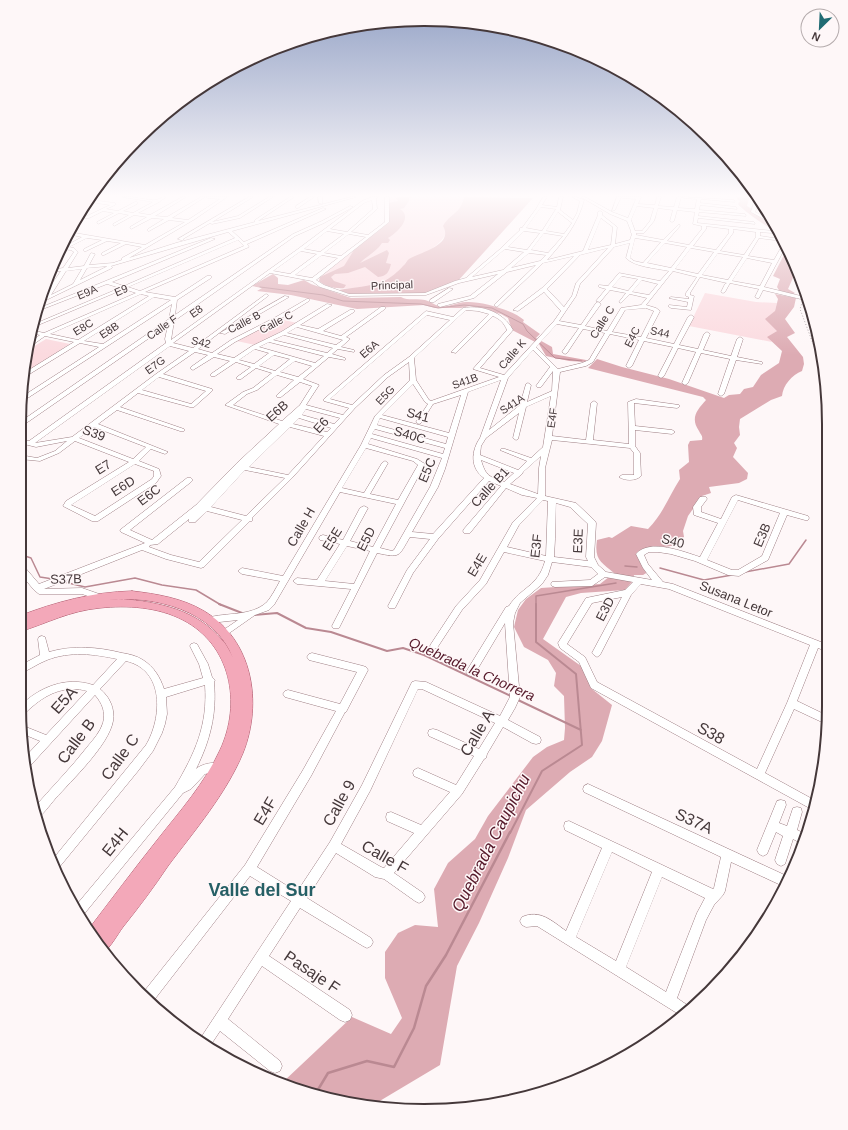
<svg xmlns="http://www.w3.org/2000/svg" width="848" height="1130" font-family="Arial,sans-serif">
<rect width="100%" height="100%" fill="#fef7f8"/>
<path fill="#fbdadf" d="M389,197H464L460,210C453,215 446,218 444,228L446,230C446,245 418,256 406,262C395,286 338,297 319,281L320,277L389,222Z
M705,293L756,302L777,303L775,311L777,331L768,337L772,342L689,326Z
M280,319L297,323L255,345L237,341Z
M46,339L70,344L32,369L25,368L28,350Z"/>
<path fill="#ddabb3" d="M400,197H413L409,198V201L404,208L400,209C413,217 398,232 388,238L390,240L388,243H382C377,251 367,256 360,263L387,250L389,253L386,263L391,264C389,272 387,276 378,277L365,267L348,273L335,274L331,277L334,281L346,285L344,288C335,289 325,286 319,281L320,277L344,266L354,250L389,222L388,203L398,201L396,198Z
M464,197L533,198L457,282L426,294L355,296L339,290C354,287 369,287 384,281C390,278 398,272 403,266C406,264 406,261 409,259C421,252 454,245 443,226C451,212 460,215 464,197Z
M738,197L749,198L747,206L752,209V212L765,218L776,231C771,230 741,209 738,204L740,201L737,199Z
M786,251L796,271L788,289L795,293L792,295L780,292L777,287L780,279L773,276Z
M273,274L278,278V284L288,285L304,280L311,284L351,298L401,297C408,301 417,298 425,300C430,301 434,305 439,306C448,308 457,302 466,302C481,301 513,310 524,320L523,322L540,334L536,338L552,347L553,354L586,360L587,362L569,361L546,356L539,344L512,330L508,318L501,314L470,306L461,308H435L424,305L357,309L291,295L257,291L262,288L252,286Z
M775,294L796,298L794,307L785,319L795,333L787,337L803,357L804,364L802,371C792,375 783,385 782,396L771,400L740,419L739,427L740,435L734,443L737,448L733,457L748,473L747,479L739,483L709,487L711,493L702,496L688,516L683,531L684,537L675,542V545C663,549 648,544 638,552V557L648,572L643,575H634L632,582L625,590L581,593L566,597L543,639L581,666L592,689L612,705L602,741L592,757L570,772L526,810L508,858L479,923L457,966L440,1065L373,1105L345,1103L283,1082L352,1017L391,1034L402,1018L385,978V952L398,933L415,925L438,927L434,889L448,863L475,839L488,816L533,757L547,747L564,740L565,728L564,696L554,686L556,673L548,660L524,647L514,627L518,610L526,599L541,588L600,584L614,573C601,562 594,560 597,540L609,537L612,538L631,526L648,529C663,514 669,496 680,479L679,470L689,462L688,445L690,441L702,440C703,436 701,435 699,431C690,418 697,410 706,400L703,397L588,368L597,359L622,367L669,379L724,398L729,395L740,394L744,389L753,387L761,375L779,363L782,351L767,337L777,331L765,319L775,311L778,299Z"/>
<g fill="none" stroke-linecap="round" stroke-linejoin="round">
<path stroke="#ba8992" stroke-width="1" d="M260,287L323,295L343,301L421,304L438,308L464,305L492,308L523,324L527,331L555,358L582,361"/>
<path stroke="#ba8992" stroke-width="1.5" d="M19,554L31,558L40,577L53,579
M625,566L637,567
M660,568L704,580L732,575
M745,572L789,564L806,540
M60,581L85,587L135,578L162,585L196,590L221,605
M536,605V596L616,583"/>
<path stroke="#ba8992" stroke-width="2" d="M219,604L242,613
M254,615L277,613L306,628L331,632L387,651L403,648L424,655L511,696
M518,700L581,730
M510,833L542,771L582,745L576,674L536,642V604"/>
<path stroke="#ba8992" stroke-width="2.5" d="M316,1093L328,1073L367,1061L394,1067L414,1028L426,986L446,955L510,832"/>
<g stroke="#9e7f84" stroke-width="1">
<path id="minor" d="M123,197C133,196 149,201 156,200C160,199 161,197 166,197L159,202L138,213L150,215L182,197H186L155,216L167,217L201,197H205L172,218L188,220L220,199L208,198L206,197H227L195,219L129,258L176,243L255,222V220L290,197H294L258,221L351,197H356L232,231L244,242L323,208L326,209L247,244L249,247L145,292L175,297L207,276H211V278L177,300L175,315L293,234L322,221L350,206L353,207L324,223L295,236L174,321L171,340L298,249L362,201L372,197H378L376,198L377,209L351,232L368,235L385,222V197H389V222L316,280L324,285L349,294L425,293L455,281L466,278L499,250L520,230V228H522L536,209L543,197H547L542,205L557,207L559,197H563L560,210L573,220L577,213L580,201L572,197H576L584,200C578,224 563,242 547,260L583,251L598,215V212L600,211L602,212V215L617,227L615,244L630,240L632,234L630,232L631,231L627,221L610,214L581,197H585L612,212L628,218L636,199L623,198L621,197H641L638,204L655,205L657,197H661L658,206L674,207L677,197H681L678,208L695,209L697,199L684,198L682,197L734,200L735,202L701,199L700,203L736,207L737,209L700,205L699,210L745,214L746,216L699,212L698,216L754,222L755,224L698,218L697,223L773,231L774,232L772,233L760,232V236L780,239L782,241L759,238L748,256L774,260L783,244L785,248L764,287L809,298V301L763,290L759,298H757L755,297L759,289L730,283L725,292L723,293L721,292L725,284L727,283L700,277L690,293V295L694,296L691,310L671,308L668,306L669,305L687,307L688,302L669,298L671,297L689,299V297L686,296V293L697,277L673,271L646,305L656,308L660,311L646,338L674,344L688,317L691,315L694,317L679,345L698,349L704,334L707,332L710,334L703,350L731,356L737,339L740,337L743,339L737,357L762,362V364L736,360L724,394L721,396L718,394L730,359L701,353L688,383L685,385L682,383L696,352L678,348L664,376L661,378L658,376L673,347L644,341L632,366L629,368L626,366L639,340L610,334L593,362L586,366L560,372L552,436L586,440L591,403L594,401L597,403L593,440L629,444L628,402L636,399L679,405V407L677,408L634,403L635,426L672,430L675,432L672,434L635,430V446L640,453L641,476C636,481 625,481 619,477L622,475H634V453L630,448L552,440L545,468V496L576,503L595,521L596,523L594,557L598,565L606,572L652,580L643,568L636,554C650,538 684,552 700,557L718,523L694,515L693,507L700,497H706L707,499L701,507V512L721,519L732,497L736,495L808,516L809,518L808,520H805L787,515L768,560L739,576L728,575L695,561L671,554L658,552H649L644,555L648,564L663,582L673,584L826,644V651L818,648L797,701L826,715V724L794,709L765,773L816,801L813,810L591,688L579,662L560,648L558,643L586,598L625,590L633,582L605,577L592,586L555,587L552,586L551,584L552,582L590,580L598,574L591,567L552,562L548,575L542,584L520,603L515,613L513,623L520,697L515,708L508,720L540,737L541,740L540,743L536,744L532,743L503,727L487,754L486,758L484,759L462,794L394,873L423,893L425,897L423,901L419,903L415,901L384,879L375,877L336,853L307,898L371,938L373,942L371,946L367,948L363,946L300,908L269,956L350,1010L352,1015L350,1020L345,1022L340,1020L262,966L228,1019L280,1061L282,1066L280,1071L275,1073L270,1071L220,1031L210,1046L200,1039L291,901L250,876L151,1004L142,994L245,865L303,770L336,711L285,697L283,694L285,691L288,690L340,704L357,672L309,660L307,657L309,654L312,653L363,666L366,667L368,670L346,712H345L311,776L257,867L297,892L330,842L362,785L412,682L415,681L426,682L500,716L510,697L505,623L474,675L471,676L468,675L466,672L506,607L509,606C521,587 538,587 545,561L504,552L486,584L462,610L437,648L434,649L431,648L430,646L431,644L456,606L480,580L513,522L537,498L522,495L506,488L470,533H464L463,531L464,529L501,486L489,481L438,539L413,573L395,608H389L388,606L407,570L430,539L410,537C398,557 401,558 377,553L339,628H333L332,626L351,589L297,584L293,581L297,578L317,580L340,544L320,540L319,538L320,536L323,535L343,540L360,508L364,506L368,508L350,541L373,547L396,504L340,492L274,605L269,610L255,615L225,636L222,635L221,633L222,631L238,620L210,623L207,622L206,620L207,618C226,612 251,617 267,602C272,596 276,588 280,581L242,574L238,571L242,568L283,576L361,445L375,416L410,380L409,362L388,377L355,408L292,478L252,518V521H250L204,567L201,568L166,559L142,550L44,589L82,588L102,595L103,597L102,599L99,600L82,594H39L34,590L19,572V563L22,564L39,584L145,543L121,532L120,530L187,478H191L193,480L191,482L130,530L152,540L196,505L237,463L279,424L225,405L243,392L253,388L272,373L256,368L241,379H237V377L251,367L236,362L215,376H211V374L230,361L214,357L193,370L191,369V367L208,355L195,352L163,374L212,389V391L194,407H190L138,393L120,407L184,429V431H180L117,410L98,424L168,452L165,454L151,449L139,461L159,469L161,476L156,483L98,521H92L63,506L66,501L129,462L75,441L59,453L40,461L20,459V455L37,458L55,451L67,441L36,447L20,443V439L29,441L166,343L165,339L168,325L22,426L20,427V422L169,319L172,304L20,403V398L99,347L80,343L23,378L24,373L74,342L45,336L31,346H28L29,343L40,335L30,333L31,330L44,333L136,293L124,289L31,328L32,325L120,288L107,284L35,312L37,309L211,238L215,239L112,282L124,286L235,238L228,232L111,266L112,267V268L38,304L61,271L50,272L51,270L63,268L74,252L71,250L59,249L60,247H64L82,237L67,234L69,232L145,245L185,222L169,220L149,231H148V229L164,219L152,218L131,229L130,227L147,217L134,215L114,226L113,224L129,215L119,213L98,224L97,222L114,213L103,211L89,218H77L79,216H87L110,205L90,202L91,200L115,203V205L106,209L118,211L135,202H137V204L123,211L133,213L153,202ZM372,200L373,209L347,232L330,229L364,203ZM637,206L654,208L650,221L642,231H635L631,220ZM541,207L556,209L542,231L526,228ZM658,208L673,210L670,221L672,222L674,221L677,210L695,212L693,224L702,226V229L689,245L667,241L680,226L679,224L663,240L636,235V233H644L654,221ZM558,212L572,223L564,234L546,231ZM601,218L613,227L611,245L588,250ZM706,226L729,229V233L716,250L693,246L706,229ZM733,229L756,232V237L744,255L720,251L733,233ZM327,231L344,234L320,252L304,249ZM524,231L540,233L527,250L508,247ZM544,233L563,236L548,253L531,250ZM349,234L366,237L341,256L324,253ZM87,238L102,240L84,249V251H86L107,241L121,243L102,253V255H104L126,244L142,247L122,258V260L113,263L89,265L95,254L91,253L84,266L68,268L78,252L74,248L69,247ZM635,238L661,242L643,263L634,261L630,258ZM238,240L244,246L140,291L128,287ZM630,243L626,258C635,267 655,268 669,271L660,281L619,273L608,286L599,285V287L606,289L596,301L600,302L610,290L626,293L619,302L621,303L630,294L647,298L641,305L621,308L607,331L585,326L601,304L598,302L596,303L581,325L559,321L576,296L580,284L614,247ZM665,243L687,247L671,268L647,263ZM608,248L576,283L572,296L564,307L547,289L580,255ZM691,248L714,252L698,274L675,269ZM505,249L524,252L503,270L472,277ZM301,251L317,254L290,274L273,271ZM529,253L546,255L540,261L511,268ZM718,253L743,257L728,280L702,275ZM322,255L338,258L312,278L295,275ZM574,256L542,288L513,310L518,311L544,292L561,311L554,321L504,375L480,368L513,330C503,312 483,305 463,308L453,317L426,311L324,399V401L349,408L343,415L306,405L319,385L303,379L329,357L345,360V358L332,354L338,349L354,352V350L341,347L350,339L346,337L385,309V307H381L341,336L323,331L354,312V310H350L318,329L300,325L332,305L327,304L281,332L252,346L234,358L217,354L235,342L280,319L309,301V299H307L276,317L231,340L212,353L198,349L268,296V295L266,294L193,348L173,343L270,273L312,281L320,287L349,296L426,295L459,283L498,274L470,296L438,304L437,305L440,307L474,298L507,272L536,265L495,304L494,305L497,307L543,263ZM747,258L772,263L760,286L732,281ZM109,266H108L80,280L87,268ZM82,269L73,284L51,295L66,271ZM622,276L638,279L628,291L612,287ZM642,280L658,284L649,295L632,292ZM141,294L149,296L78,340L50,334ZM154,297L171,300L103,344L84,341ZM646,308L654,311L641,337L612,332L625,310ZM466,310L478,311L489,314L451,352L456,353L493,316C500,319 504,323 507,330L473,369L499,377L431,401L429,400L416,380L414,358ZM427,315L450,320L409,357L384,375L352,405L330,399ZM557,324L579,328L562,352L565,354L567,353L583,329L605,333L589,360L582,363L558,369L536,347ZM297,327L343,340L336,345L287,333ZM284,335L333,348L327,353L273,340ZM269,342L324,356L315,363L259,347ZM170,346L189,351L156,374L72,437L35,443ZM255,349L269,353L254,364L239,360ZM533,350L550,367L536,386L537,387H541L553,371L552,391L527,402L531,385L528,383L526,384L520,405L489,430L508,378ZM274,355L290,359L275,371L259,366ZM295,361L312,366L298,377L280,372ZM277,375L294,380L277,395V397H281L300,382L312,386L300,405L282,421L233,405L247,394L257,390ZM159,377L206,391L191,404L142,390ZM501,380L480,438C471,451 470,468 484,478L433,534L412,532L438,487L445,469L468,392ZM413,384L425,402L428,404L416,422L419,424L421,423L433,404L461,395L449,433L382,415ZM551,396L543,447L531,458L505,449H501L500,450L527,461L518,470L480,455L481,446L486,438L519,413L513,438L516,440L518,439L526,407ZM306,409L340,418L334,424L302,415ZM299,418L331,428L327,432L293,424ZM380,418L448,437L446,444L377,425ZM94,427L146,447L133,459L79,438ZM290,427L324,436L288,475L249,467ZM375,429L445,448L443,454L372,434ZM371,438L442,458L430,487L394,550L392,551L380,548L425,464L417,459L368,444ZM366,448L413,461L418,465L398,500L370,494L388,463L385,461L382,463L364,493L342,488ZM541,456L539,468L538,494L510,484L522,474L523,472ZM481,460L514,473L504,482C489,476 486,477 481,460ZM135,464L154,471V476L152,479L95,516L71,505ZM245,470L285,478L246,516L211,507ZM543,500L548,501L546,556L507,547L519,525ZM738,500L780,513L762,556L738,570H732L707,560ZM556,503L570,507L588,524L586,557L588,561L554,557L555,539ZM207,511L242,520L199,562L171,555L149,547L150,545L158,544L189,519V522H195ZM347,546L370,551L354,584L325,581ZM641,584L669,589L810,645L787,703L757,769L597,682L585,657L567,644L592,603L622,597L592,653L594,655L597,657L600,655L631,595ZM418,689H422L495,723L479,749L437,730L433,729L429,730L428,733L429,736L474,756L456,785L418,768L414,770L413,773L414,776L450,792L421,825L391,812L387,813L386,817L387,821L414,833L384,868L381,867L341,844L370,791Z
M249,197H253L212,222L238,216L269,197H273L240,218L212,224L210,223L183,239L184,241L178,239Z
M310,197H314L298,208H296V206Z
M318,197H322V204L319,203Z
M617,197H621L615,210L612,211Z
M756,197L760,198L757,205L764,206L765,208L757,207L755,212L771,220L773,224L751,212Z
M449,288L453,289L434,302H430V300Z
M285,296L289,297L225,334L220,333Z
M42,636L45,637L49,652C73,645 98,647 122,653C129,654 137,656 143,660C154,667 160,677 164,689L203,678L199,664L190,646L191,644L194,643L197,644L208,664L212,677L215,680L214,682C217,714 210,741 196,769C201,764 215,761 222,764L223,767L222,770L205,774L191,789L183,793L80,919L73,909L175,787C195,753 208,725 205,685L166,697L167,714L165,724L162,733L153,751L138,771L57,870L53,859L146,745C162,718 165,670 126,661L100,689C110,697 115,709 113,721C109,745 71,781 55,799C49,806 43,815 36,819L33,809C51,788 71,768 88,746C94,739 100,732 103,723C106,712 102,703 95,695L30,766L27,767L26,756L40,741L23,734L21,725L46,735L87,691C67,685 48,693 33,706C29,709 25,714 20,716L19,707C39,687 66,676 93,685L117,659C94,654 70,651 47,660C37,664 29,670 19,674V666L40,655L38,639L39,637Z
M588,784L789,877L785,887L731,862L725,891L723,895L714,905L706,920L677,998L690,1007L680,1015L537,926L526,927L522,925L520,921L522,917C540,909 552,921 566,931L602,848L565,830L564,826L565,822L569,821L713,889L714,888L721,857L584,792L583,789L584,786ZM612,852L652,872L616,961L576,937ZM662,877L705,898L697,913L666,992L626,967Z
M781,800L785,801L786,805L779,823L787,826L793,808L797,807L801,808L802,812L797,830L808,835L804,845L793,839L785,864L781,866L777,864L775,860L783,836L776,832L767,854L763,856L759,854L757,850L777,801Z"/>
</g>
<g stroke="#b15b6f" stroke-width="1">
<path id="major" d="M132,591C157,594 182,598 204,611C253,640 263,703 243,753C226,794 195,830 168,866C154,887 139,907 123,927C117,935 111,947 103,953L88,930C111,900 134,869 158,839C180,811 205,783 220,750C242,703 231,645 183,620C158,607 127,605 100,608C69,611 48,623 19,632V616C56,602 92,592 132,591ZM122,599L108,600C153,595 215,610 233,658C230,652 227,645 222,640C197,610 159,602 122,599Z"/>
</g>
<use href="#minor" fill="#fff" fill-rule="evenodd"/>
<use href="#major" fill="#f3a8b9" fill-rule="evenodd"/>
<path stroke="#a2989a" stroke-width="1" stroke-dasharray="1 2" stroke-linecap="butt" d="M806,290L800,309L826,378"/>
</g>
<linearGradient id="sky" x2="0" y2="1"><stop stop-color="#95a3c6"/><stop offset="0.55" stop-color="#fffbfc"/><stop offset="1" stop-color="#fffbfc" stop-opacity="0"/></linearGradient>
<rect width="848" height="355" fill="url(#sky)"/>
<g text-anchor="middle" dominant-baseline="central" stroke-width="3" stroke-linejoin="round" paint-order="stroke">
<g font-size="11" fill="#45383a" stroke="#fef7f8">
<text transform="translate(392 285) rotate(-2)">Principal</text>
<text transform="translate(121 290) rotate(-24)">E9</text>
<text transform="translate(87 292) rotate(-23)">E9A</text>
<text transform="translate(196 311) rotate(-36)">E8</text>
<text transform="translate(244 322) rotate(-28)">Calle B</text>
<text transform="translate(276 322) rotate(-28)">Calle C</text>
<text transform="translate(602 322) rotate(-58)">Calle C</text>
<text transform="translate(83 327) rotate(-32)">E8C</text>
<text transform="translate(162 327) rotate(-35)">Calle F</text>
<text transform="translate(109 330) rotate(-33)">E8B</text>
<text transform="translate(660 332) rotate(12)">S44</text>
<text transform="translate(632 337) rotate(-63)">E4C</text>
<text transform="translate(201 342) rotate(13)">S42</text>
<text transform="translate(369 349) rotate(-41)">E6A</text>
<text transform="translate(512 354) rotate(-49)">Calle K</text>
<text transform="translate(155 365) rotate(-36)">E7G</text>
<text transform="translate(465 381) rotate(-20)">S41B</text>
<text transform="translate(385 395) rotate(-46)">E5G</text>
<text transform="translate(512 404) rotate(-34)">S41A</text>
<text transform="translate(552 418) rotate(-82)">E4F</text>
</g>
<g font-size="13" fill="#45383a" stroke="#fef7f8">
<text transform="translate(277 411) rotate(-42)">E6B</text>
<text transform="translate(418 415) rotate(15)">S41</text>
<text transform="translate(321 425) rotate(-48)">E6</text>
<text transform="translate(94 433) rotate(20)">S39</text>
<text transform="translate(410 435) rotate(16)">S40C</text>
<text transform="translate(103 467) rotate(-32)">E7</text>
<text transform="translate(427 470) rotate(-67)">E5C</text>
<text transform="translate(123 486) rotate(-33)">E6D</text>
<text transform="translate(490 487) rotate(-47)">Calle B1</text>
<text transform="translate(149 495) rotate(-38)">E6C</text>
<text transform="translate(301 527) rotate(-60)">Calle H</text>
<text transform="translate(762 535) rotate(-67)">E3B</text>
<text transform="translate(332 539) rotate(-58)">E5E</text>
<text transform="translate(366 539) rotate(-63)">E5D</text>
<text transform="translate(578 541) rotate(-88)">E3E</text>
<text transform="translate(673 541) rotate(14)">S40</text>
<text transform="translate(536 546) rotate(-84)">E3F</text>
<text transform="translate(477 565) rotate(-59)">E4E</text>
<text transform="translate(66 579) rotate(-1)">S37B</text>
<text transform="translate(736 599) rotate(22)">Susana Letor</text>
<text transform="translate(605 609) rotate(-63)">E3D</text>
</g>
<g font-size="14" font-style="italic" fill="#56192a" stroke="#fef7f8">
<text transform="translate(472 669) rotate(24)">Quebrada la Chorrera</text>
</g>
<g font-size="16" fill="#45383a" stroke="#fef7f8">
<text transform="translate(64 700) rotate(-48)">E5A</text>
<text transform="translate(477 733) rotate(-59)">Calle A</text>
<text transform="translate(711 733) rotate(29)">S38</text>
<text transform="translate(76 741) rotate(-53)">Calle B</text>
<text transform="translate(120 757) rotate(-54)">Calle C</text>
<text transform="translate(339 803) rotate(-61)">Calle 9</text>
<text transform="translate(265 811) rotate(-59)">E4F</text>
<text transform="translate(694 821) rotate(25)">S37A</text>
<text transform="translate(115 842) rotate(-51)">E4H</text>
<text transform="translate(385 857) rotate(30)">Calle F</text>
<text transform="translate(312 972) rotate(34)">Pasaje F</text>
</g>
<g font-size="17" font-style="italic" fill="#56192a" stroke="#fef7f8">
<text transform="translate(491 843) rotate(-63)">Quebrada Caupichu</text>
</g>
<g font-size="18" font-weight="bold" fill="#255f65" stroke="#fef7f8">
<text x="262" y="890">Valle del Sur</text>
</g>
</g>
<path d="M0 0H848V1130H0ZM424 26H424A398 398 0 0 1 822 424V706A398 398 0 0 1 424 1104H424A398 398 0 0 1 26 706V424A398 398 0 0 1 424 26Z" fill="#fef7f8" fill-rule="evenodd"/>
<path fill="none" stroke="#45383a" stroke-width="2" d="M424 26H424A398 398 0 0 1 822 424V706A398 398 0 0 1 424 1104H424A398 398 0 0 1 26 706V424A398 398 0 0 1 424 26Z"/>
<g transform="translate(820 28) rotate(204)"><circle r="19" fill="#fef7f8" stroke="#b4abac"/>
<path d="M0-3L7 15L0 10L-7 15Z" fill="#206b73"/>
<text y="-6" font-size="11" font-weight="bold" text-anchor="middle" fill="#45383a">N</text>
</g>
</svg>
